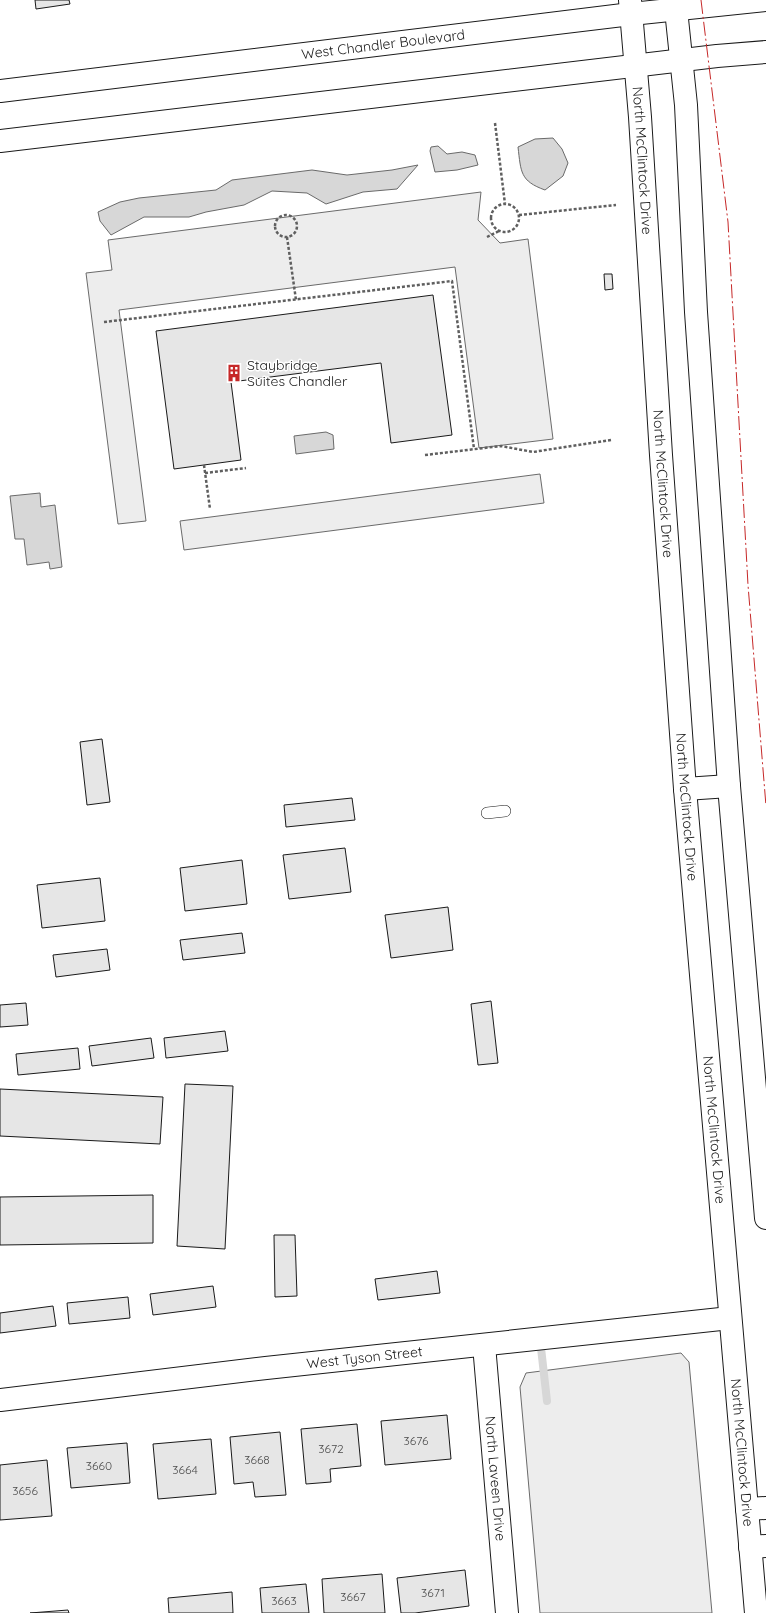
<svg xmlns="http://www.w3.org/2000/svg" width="766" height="1613" font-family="Quicksand,sans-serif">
<rect width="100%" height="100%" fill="#fff"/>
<path fill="#ededed" stroke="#6a6a6a" d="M481,192L478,220L500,243L528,239L553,439L479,448L455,267L119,310L146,521L118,524L86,273L112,270L108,240Z
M540,474L544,503L184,550L180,521Z
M681,1353L689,1362L712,1613H540L520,1387L526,1373Z"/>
<path fill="#d7d7d7" stroke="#6a6a6a" d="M553,138L562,149L568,163L563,176L545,190C520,181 521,172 518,147L535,139Z
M438,146L447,154L462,152L475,155L478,165L457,170L435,172L430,151L431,147Z
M418,165L397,189L363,192L326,204L307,193L272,191L244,205L206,212L189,217H144L111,235L100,221L98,212L120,202L139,198L216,190L232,180L312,170L347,175L392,170Z
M326,432L333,435L334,449L296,454L294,436Z
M40,493L41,507L55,505L62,567L50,569L49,562L27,565L24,539H15L10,496Z"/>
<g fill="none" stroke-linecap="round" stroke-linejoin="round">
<path stroke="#d7d7d7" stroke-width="8" d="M540,1339L547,1401"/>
</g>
<path fill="#e6e6e6" stroke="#1a1a1a" d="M35,0H69L70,4L36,9Z
M604,274H612L613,289L605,290Z
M433,295L452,435L391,443L381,363L231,382L241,460L174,469L156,331Z
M102,739L110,802L87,805L80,742Z
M352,798L355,820L286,827L284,805Z
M345,848L351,892L289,899L283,855Z
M242,860L247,904L185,911L180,868Z
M100,878L105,921L42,928L37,885Z
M448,907L453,950L391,958L385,915Z
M242,933L245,953L183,960L180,940Z
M107,949L110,970L56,977L53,955Z
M491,1001L498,1063L478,1065L471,1004Z
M26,1003L28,1025L0,1027V1005Z
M225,1031L228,1051L166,1058L164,1038Z
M151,1038L154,1058L92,1066L89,1046Z
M78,1048L80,1069L18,1075L16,1054Z
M185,1084L233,1086L225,1249L177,1246Z
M0,1089L163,1097L160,1144L0,1136Z
M153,1195V1243L0,1245V1197Z
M274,1235H295L297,1296L275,1297Z
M437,1271L440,1293L378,1300L375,1279Z
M213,1286L216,1307L153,1315L150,1294Z
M128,1297L130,1318L69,1324L67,1303Z
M53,1306L56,1326L0,1333V1313Z
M447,1415L451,1459L385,1465L381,1421Z
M357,1424L361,1466L330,1469L331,1482L306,1484L301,1429Z
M280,1432L286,1495L255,1497L253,1482L234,1484L230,1437Z
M211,1439L216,1494L158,1499L153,1444Z
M127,1443L130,1483L71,1488L67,1448Z
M47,1460L52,1516L0,1520V1465Z
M465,1570L469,1606L415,1613H401L397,1578Z
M382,1574L385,1613H324L322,1579Z
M306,1584L309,1613H262L260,1588Z
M232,1592L233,1613H169L168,1598Z
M68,1610L69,1613H30Z"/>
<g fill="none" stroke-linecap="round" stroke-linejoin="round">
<g stroke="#1a1a1a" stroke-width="12">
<path id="service" d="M487,813L505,811"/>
</g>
<g stroke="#1a1a1a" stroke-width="24">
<g id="minor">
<path id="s1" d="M484,1345L507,1613"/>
<path id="s2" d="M0,1400L266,1368L730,1318"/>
</g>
</g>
<g stroke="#1a1a1a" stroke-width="24">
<path id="tertiary" d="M747,1509L766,1508
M750,1547L766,1546"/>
</g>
<g stroke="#1a1a1a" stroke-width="24">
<g id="secondary">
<path id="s3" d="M630,0L640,117L661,455L685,789L756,1613"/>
<path d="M675,0L686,105L696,312L729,786L766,1218"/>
<path id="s4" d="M0,91L631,14L766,0"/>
<path d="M0,141L717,56L766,52"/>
<path d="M685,789L729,786"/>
</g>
</g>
<path stroke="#5f5f5f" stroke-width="2.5" stroke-dasharray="3 2" stroke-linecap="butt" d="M495,123L505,204
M491 218a14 14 0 1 1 28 0a14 14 0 1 1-28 0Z
M519,215L616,205
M275 226a11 11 0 1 1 22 0a11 11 0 1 1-22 0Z
M287,237L296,300
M487,237L499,231
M104,322L452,281L474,449
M425,455L501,446L533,452L611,440
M204,465L210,509
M205,473L246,468"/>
<use href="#service" stroke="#fff" stroke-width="11"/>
<use href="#minor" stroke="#fff" stroke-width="22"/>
<use href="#tertiary" stroke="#fff" stroke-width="22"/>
<use href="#secondary" stroke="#fff" stroke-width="22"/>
<path stroke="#c62828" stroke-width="1" stroke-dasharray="14 3 2 3" stroke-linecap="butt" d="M701,0L728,222L748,585L766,806"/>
</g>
<defs>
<g id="building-bare" transform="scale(1.38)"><path d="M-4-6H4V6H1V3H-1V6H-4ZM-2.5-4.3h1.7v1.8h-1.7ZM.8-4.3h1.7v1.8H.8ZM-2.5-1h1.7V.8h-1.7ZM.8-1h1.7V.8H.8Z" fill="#c62828" stroke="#fff" stroke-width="2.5" paint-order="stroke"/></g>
</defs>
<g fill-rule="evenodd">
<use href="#building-bare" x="234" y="373"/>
</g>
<g text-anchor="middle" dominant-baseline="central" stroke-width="3" stroke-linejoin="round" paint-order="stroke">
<g font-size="12" fill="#4d4d4d">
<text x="416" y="1440">3676</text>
<text x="331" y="1448">3672</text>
<text x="257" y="1459">3668</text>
<text x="99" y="1465">3660</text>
<text x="185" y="1469">3664</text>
<text x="25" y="1490">3656</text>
<text x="433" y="1592">3671</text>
<text x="353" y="1596">3667</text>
<text x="284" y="1600">3663</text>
</g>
<g font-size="14" fill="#1a1a1a" stroke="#fff">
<text stroke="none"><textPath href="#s4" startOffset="386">West Chandler Boulevard</textPath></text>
<text stroke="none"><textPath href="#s3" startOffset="161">North McClintock Drive</textPath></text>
<text stroke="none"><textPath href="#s3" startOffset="485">North McClintock Drive</textPath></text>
<text stroke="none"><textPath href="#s3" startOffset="809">North McClintock Drive</textPath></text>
<text stroke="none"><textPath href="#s3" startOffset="1133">North McClintock Drive</textPath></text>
<text stroke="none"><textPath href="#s2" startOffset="367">West Tyson Street</textPath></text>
<text stroke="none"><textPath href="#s3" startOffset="1457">North McClintock Drive</textPath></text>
<text stroke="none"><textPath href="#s1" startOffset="134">North Laveen Drive</textPath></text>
</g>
<g font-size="14" fill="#1a1a1a" stroke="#fff" text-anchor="start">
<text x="247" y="365">Staybridge<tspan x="247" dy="16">Suites Chandler</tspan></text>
</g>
</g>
</svg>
